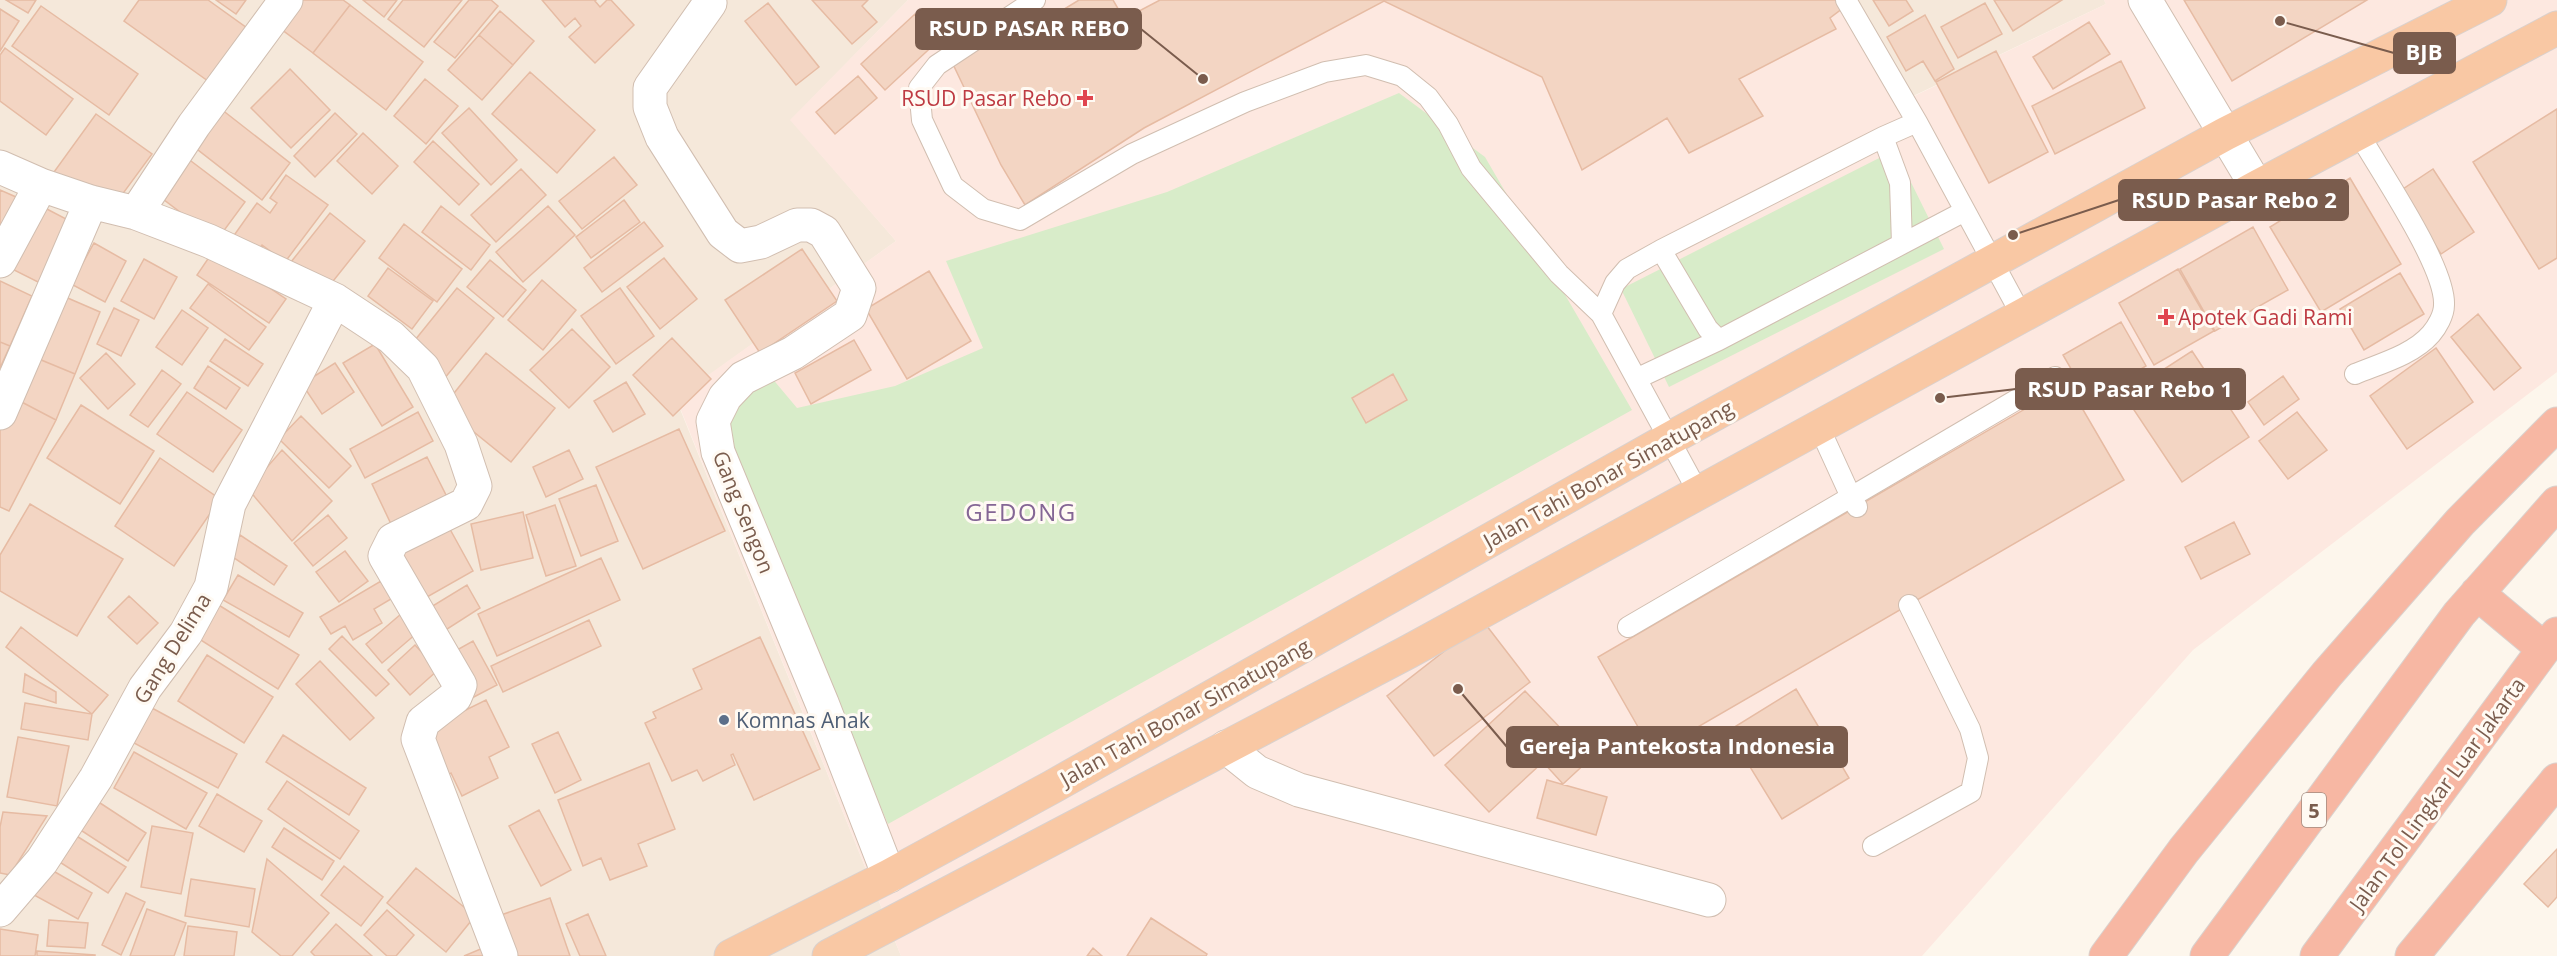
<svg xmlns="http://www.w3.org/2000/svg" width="2557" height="956" font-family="'Open Sans',sans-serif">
<rect width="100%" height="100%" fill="#fdf6ec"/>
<path fill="#f5e8da" d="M0,0H908L791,120L896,241L676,399L901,956H0Z
M1858,0H2104L2106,4L1907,99Z"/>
<path fill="#fde8e0" d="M908,0H1858L1908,99L2106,4L2104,0H2557V372L2193,650L1922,956H901L676,398L896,241L790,120Z"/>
<path fill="#d8ecc9" d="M1399,93L1485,157L1632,410L888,824L745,490L719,406L771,377L797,408L895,386L983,348L946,261L1167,192Z
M1895,150L1944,249L1669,387L1621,289Z"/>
<path fill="#f3d5c3" stroke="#e6bba3" stroke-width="1.5" d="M6,0H36L28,13Z
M139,0H208L247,28L208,81L124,21Z
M216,0H246L236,14Z
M298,0H343L350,5L313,53L277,26Z
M363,0H397L384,17Z
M403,0H462L424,47L388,19Z
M469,0H491L498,6L455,58L434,42Z
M542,0H596L595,1L600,7L607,0H611L634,25L595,63L569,37L581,26L575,18L565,27Z
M812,0H868L862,6L877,22L852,44Z
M1079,0H1113L1124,19L1160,0H1838L1843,8L1830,18L1836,29L1739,79L1763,116L1689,153L1667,118L1582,170L1542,77L1384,1L1144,128L1025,205L1001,165L951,60L1037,7L1048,19Z
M1873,0H1906L1913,11L1889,26Z
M1994,0H2062L2013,31Z
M2184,0H2367L2232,81Z
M768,3L819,67L796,85L745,21Z
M1985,3L2002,34L1958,58L1941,27Z
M350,5L423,62L386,110L313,53Z
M41,6L138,74L109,115L12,46Z
M0,9L19,21L0,51Z
M500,11L534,41L513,65L479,35Z
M915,14L939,40L885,90L861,64Z
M1925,15L1954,69L1935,81L1923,61L1906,71L1887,37Z
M2089,22L2110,54L2053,89L2033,57Z
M479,35L513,65L482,100L448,70Z
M5,48L73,99L46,135L0,101V55Z
M1996,51L2048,152L1989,183L1936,82Z
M2121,61L2145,108L2055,154L2032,106Z
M290,69L330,110L291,148L251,108Z
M530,72L595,130L557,173L492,114Z
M858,76L877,98L835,134L816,112Z
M425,79L458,106L426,144L394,116Z
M469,108L517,160L491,185L442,133Z
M221,109L290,163L262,200L193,146Z
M2557,109V258L2539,269L2473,162Z
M335,113L357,134L315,177L294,156Z
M96,114L152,154L116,203L91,196L54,172Z
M363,133L398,166L372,194L337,161Z
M433,141L479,184L459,205L414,162Z
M614,157L637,185L582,229L559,201Z
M187,158L245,202L217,240L159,196Z
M521,169L546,195L496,242L471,215Z
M2433,169L2474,232L2441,254L2400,191Z
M286,175L328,205L285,262L262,245L253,257L230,241L257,203L270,213L277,203L270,198Z
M2350,178L2401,264L2321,312L2270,227Z
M0,190L16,197L0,232Z
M624,200L640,222L591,258L576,237Z
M441,206L490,245L471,270L422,232Z
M548,206L575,235L523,282L496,252Z
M43,207L70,221L40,283L12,269Z
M330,213L365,241L326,290L291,262Z
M644,222L663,246L602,292L584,268Z
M404,224L462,269L437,302L379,258Z
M2253,227L2288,290L2215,331L2180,269Z
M94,243L126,261L105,302L71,284Z
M802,249L837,301L760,353L725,300Z
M214,250L286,299L269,323L197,275Z
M664,258L697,299L660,329L627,287Z
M144,259L177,277L154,319L121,301Z
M490,260L526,290L503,317L467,287Z
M388,268L433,301L412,329L368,296Z
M2178,269L2214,331L2154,365L2119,303Z
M929,271L971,341L907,379L866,309Z
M2400,273L2424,314L2364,350L2340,309Z
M542,280L576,310L543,350L508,320Z
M0,281L32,296L10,346L0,342Z
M208,284L266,327L249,350L190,308Z
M457,288L494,318L444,379L407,350Z
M620,288L654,336L616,364L581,316Z
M63,296L100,312L75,374L34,357Z
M114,308L139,320L121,356L97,344Z
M182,310L208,328L182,365L156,347Z
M2478,314L2521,368L2494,390L2451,337Z
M2121,322L2146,366L2089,400L2063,355Z
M572,329L610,367L569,408L530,370Z
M672,338L711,379L673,416L633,375Z
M225,339L263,364L248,386L210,361Z
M854,340L871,370L811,404L795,373Z
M0,342L10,346L0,368Z
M375,344L413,407L382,426L343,363Z
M2436,348L2473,402L2407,449L2370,396Z
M2192,351L2249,437L2182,482L2124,395Z
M106,353L135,384L108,409L80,378Z
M486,353L555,408L511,462L443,407Z
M34,357L75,374L56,420L14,398Z
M335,363L354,392L322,414L302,384Z
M208,366L240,388L226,409L194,388Z
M162,370L181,384L148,427L130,415Z
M1393,374L1407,400L1366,423L1352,398Z
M2283,376L2299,399L2264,425L2248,402Z
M626,382L645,414L613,432L594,401Z
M2068,384L2124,480L1653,753L1598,657Z
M187,392L242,430L213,472L157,434Z
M14,398L56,420L9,511L0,507V425Z
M81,405L154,451L120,504L47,458Z
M418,412L433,441L365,478L350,449Z
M2297,412L2327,450L2288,479L2259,441Z
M301,416L351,466L329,488L279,439Z
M679,429L725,531L643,569L596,467Z
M282,450L332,501L292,541L248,489Z
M569,450L583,479L546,497L533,467Z
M427,457L447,497L391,524L372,484Z
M160,458L220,499L174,566L115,526Z
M596,485L618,541L581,556L559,499Z
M30,504L123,559L77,636L0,591V555Z
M555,505L576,566L546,576L526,515Z
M523,512L533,558L481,570L471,524Z
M328,515L347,538L313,566L294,543Z
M446,522L473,571L420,601L393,552Z
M2234,522L2250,554L2201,579L2185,547Z
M240,535L287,566L274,585L227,553Z
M345,551L368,581L339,602L316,572Z
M601,558L620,600L497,656L478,614Z
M238,575L303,613L289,637L223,600Z
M381,581L391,599L374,609L382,623L353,640L345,626L331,634L320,617Z
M467,585L480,608L441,633L426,610Z
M129,596L158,623L137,644L108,617Z
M217,604L299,655L278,689L196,637Z
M401,614L417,633L382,663L366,644Z
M589,620L601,646L503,692L491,666Z
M1483,621L1530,682L1434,756L1387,696Z
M21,627L108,695L92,714L6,647Z
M342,636L389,684L376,696L329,649Z
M760,637L820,769L754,800L733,754L731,755L735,765L703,781L697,770L672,781L645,723L656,718L653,712L702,689L693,669Z
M473,641L497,685L472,698L448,655Z
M415,645L438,670L410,695L388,670Z
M207,655L273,697L244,743L178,701Z
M320,661L374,718L350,740L296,684Z
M25,674L56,692V703L23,692Z
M1796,689L1849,778L1782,819L1728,731Z
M1525,691L1590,759L1563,784L1543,762L1489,812L1445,765Z
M486,700L509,747L489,757L498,778L462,796L451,773L448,775L425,730Z
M25,703L92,714L88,740L21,729Z
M152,708L237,754L218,788L134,743Z
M558,732L581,780L555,793L532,744Z
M283,735L366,788L349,815L266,762Z
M18,737L69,746L57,806L7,797Z
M134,752L207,793L186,829L114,788Z
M649,763L675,829L638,844L647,866L610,880L601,858L583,866L558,800Z
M1547,780L1607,797L1596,835L1537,818Z
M287,781L359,831L340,859L268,809Z
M217,794L262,821L244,852L199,826Z
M97,801L146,833L128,861L79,829Z
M539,810L571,870L541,886L509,826Z
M3,812L47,816L10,875L0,873V827Z
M152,826L193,833L181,894L141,887Z
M284,828L334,861L322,880L272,847Z
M75,835L126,867L108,893L58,861Z
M2557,849V897L2548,907L2524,884Z
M267,859L329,913L292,956H281L252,932Z
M344,866L383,897L361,926L321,895Z
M48,868L92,893L78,919L34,895Z
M416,868L475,916L446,952L387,903Z
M191,879L255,889L249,927L185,916Z
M126,893L145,902L121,955L102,945Z
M550,898L570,956H515L501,915Z
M147,909L186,923L174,956H130Z
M387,910L414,935L396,956H387L364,935Z
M588,914L606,956H580L566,924Z
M1151,918L1207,954L1206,956H1127Z
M49,920L88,923L85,948L47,946Z
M336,924L372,956H315L311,952Z
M188,926L237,932L234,956H184Z
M0,929L38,935L35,956H0Z
M483,948L486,956H464Z
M1093,948L1102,956H1087Z
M37,951L95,955V956H37Z"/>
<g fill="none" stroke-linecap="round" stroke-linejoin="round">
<g stroke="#d1beb0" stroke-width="22">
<path id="service" d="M1035,0L937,65L919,88L922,120L953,186L983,209L1020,220L1132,154L1245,102L1325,72L1366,65L1402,76L1428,97L1448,124L1471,168L1559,274L1601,314
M1846,0L1917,122
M1902,244L1965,211
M1661,250L1708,329L1719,340L1902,244L1900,183L1883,137
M2355,374C2379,364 2413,355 2431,334C2437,327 2444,315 2444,305C2446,267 2380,171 2359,134
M1638,378L1719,340
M1698,492L1601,314L1615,283L1627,269L1661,250L1883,137L1917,122L2022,316
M1857,507L1851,497L2055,377
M1628,627L1851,497L1819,427
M1873,846L1971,792L1978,758L1970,729L1909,605"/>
</g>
<g stroke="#d1beb0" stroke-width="35">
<path id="minor" d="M709,0L710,3L650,88V107L662,137L723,233L740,246L761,242L797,225H811L824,232L859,288L850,315L793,353L743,378L725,397L713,421L718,452L822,703L889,876
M2145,0L2257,187
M0,167L41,185L91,202L136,213L209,241L335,300L391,337L423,368L461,444L475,486L466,504L393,540L385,556L460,685L455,697L423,722L418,739L501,956
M136,213L194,125L286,0
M0,261L41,185
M0,413L91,202
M1226,747L1257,772L1299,790L1709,900
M0,910L42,861L96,778L145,688L186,633L211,587L229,504L335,300"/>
</g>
<g stroke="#dad1cd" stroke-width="35">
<path id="trunk" d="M731,956L889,876L1052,787L1669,439L2225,134L2490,0
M829,956L1408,652L2257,187L2557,28"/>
</g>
<g stroke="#dad1cd" stroke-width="35">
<path id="motorway" d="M2477,593L2544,649
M2106,956L2184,850L2327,674L2460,522L2557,424
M2207,956L2459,614L2557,503
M2317,956L2544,649L2557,634
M2412,956L2557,780"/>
</g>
<use href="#service" stroke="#fff" stroke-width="20"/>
<use href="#minor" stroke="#fff" stroke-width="33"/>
<use href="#trunk" stroke="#f9c8a4" stroke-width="33"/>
<use href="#motorway" stroke="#f7b7a3" stroke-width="33"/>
</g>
<g fill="#e0444e" stroke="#fffaf3" stroke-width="2">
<path d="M1082 89h6v6h6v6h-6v6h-6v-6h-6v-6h6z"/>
<path d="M2163 308h6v6h6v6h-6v6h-6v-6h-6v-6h6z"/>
</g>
<circle fill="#5c6f8a" stroke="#fffaf3" stroke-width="2" cx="724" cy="720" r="6"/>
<g text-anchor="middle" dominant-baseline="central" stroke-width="6" stroke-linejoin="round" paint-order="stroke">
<rect fill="#fffaf3" stroke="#a28b7f" stroke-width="1.5" x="2302" y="793" width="24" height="34" rx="4.5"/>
<g font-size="20" font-weight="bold" fill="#7a5c4d">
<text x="2314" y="810">5</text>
</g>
<g font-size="21" fill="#be3a42" stroke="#fffaf3" text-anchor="end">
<text x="1072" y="98">RSUD Pasar Rebo</text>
<text x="2178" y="317" text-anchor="start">Apotek Gadi Rami</text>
</g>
<g font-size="21" fill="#7a5c4d" stroke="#fffaf3">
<text transform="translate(1608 474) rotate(-29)">Jalan Tahi Bonar Simatupang</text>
<text transform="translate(744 512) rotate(68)">Gang Sengon</text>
<text transform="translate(172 648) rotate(-58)">Gang Delima</text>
<text transform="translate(1185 712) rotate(-29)">Jalan Tahi Bonar Simatupang</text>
<text transform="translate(2437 794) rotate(-54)">Jalan Tol Lingkar Luar Jakarta</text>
</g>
<g font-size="21" fill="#4e5e75" stroke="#fffaf3" text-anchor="start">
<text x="736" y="720">Komnas Anak</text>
</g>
<g font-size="24" letter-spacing="1.5" fill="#846695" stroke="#fffaf3">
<text x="1021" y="511">GEDONG</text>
</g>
</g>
<path fill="none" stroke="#7a5c4d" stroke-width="2" d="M1203 79L1141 29M2280 21L2394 53M2013 235L2119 200M1940 398L2016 389M1458 689L1507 747"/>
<g fill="#7a5c4d" stroke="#fffaf3" stroke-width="2">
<circle cx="1203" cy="79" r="6"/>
<circle cx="2280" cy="21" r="6"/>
<circle cx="2013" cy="235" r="6"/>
<circle cx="1940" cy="398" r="6"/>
<circle cx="1458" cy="689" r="6"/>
</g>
<g fill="#7a5c4d" stroke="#7a5c4d" stroke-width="2">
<rect x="916" y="9" width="225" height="40" rx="6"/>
<rect x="2394" y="33" width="61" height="40" rx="6"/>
<rect x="2119" y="180" width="229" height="40" rx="6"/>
<rect x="2016" y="369" width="229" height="40" rx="6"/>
<rect x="1507" y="727" width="340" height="40" rx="6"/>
</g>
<g font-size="22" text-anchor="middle" font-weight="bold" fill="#fff">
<text x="1029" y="36">RSUD PASAR REBO</text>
<text x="2424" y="60">BJB</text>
<text x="2234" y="208">RSUD Pasar Rebo 2</text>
<text x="2130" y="397">RSUD Pasar Rebo 1</text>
<text x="1677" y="754">Gereja Pantekosta Indonesia</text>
</g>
</svg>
